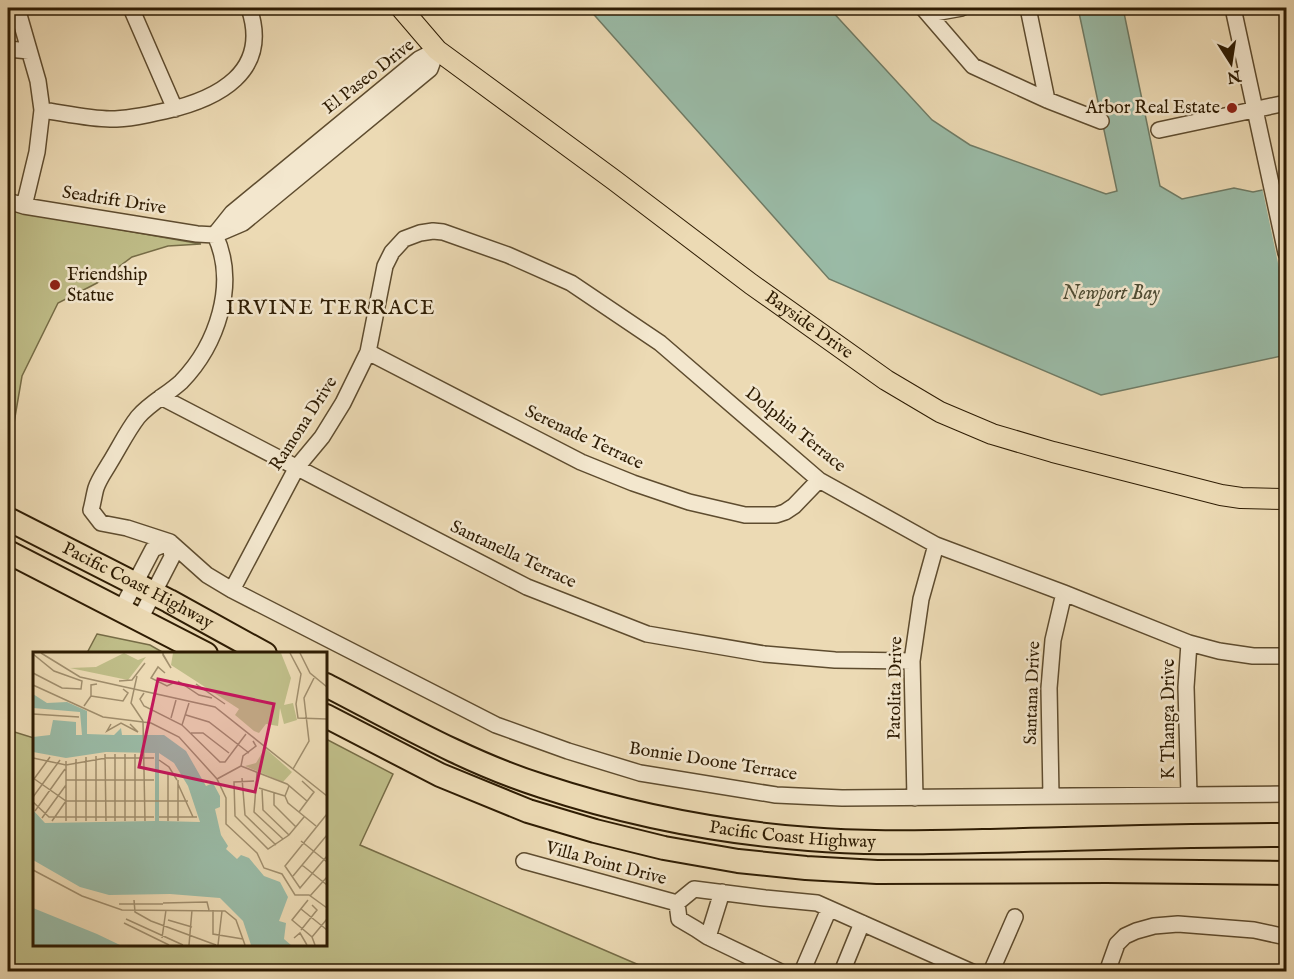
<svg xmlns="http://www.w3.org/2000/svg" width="1294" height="979" font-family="'IM FELL English',serif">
<rect width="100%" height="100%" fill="#ecdab4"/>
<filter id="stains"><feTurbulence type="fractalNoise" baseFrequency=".00333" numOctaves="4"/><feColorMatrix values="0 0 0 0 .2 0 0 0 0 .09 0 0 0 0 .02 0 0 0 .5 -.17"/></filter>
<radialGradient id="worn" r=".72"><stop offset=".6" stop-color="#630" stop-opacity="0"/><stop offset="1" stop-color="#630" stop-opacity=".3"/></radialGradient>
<path fill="#bfbd88" stroke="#766c46" stroke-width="1.5" d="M8,207L26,213L201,244L168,246L132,257L97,283L58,303L22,376L8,458Z
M97,634L150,645L164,653H87Z
M8,730L34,738V944H326V739L393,774L360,845L653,971H8Z"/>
<path fill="#9abba7" stroke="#6f7b65" stroke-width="1.5" d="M588,8H829L932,120L970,145L1106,194L1117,191L1078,8H1123L1160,186L1182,199L1234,188L1253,192L1286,185V355L1101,395L829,279Z"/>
<path fill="#ecdab4" d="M1280,183L1286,213V301L1262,187Z"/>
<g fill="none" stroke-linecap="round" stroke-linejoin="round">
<g stroke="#5e4c2f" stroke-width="18">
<path id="minor" d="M17,8L38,81L42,110L37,152L24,206
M131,8L175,109
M923,8L973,66L1047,100L1101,121
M1028,8L1047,100
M1233,8L1286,253
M929,14L962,8
M8,49L29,51
M42,110C63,113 90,119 110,119C129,119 147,115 165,111C218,99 271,72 249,8
M1159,130L1286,103
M8,201L24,206L197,234L215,235L243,223L430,69L437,50
M216,233L232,213L419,59L437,50
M215,235C238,284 217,345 181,382C168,394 150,403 138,417C127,431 119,448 109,464C105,471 99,479 96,488C94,495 93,503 91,510L101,523L127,528L170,542L207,575L232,590L496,725L568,751L640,773L776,795L842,798L1286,794
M368,352L581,462L633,483L689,502L745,515H776L785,512L794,506L819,480
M161,397L527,587L647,634L764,654L835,660L912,661
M232,590L297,467L322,437L343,403L368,352L385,266L392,252L404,239L420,233L433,231L443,232L508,255L571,283L660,343L819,480L936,545L1064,593L1189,643L1219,651L1253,656H1286
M121,610L153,549L170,542
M140,619L172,557L170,542
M1189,795L1186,687L1189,643
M1051,796L1049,688L1053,640L1064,593
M915,798L912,661L921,599L936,545
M524,861L677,903L679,919L696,929L708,937L781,972
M677,903L694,889L765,898L817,903L972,972
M708,937L722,892
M802,972L829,909
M842,972L862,923
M991,972L1015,917
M1107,972L1117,944L1125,936L1136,931L1154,926L1178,924L1254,930L1286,937"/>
</g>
<g stroke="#2e1c03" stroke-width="22">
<g id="major">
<path id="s1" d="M401,8L437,50L614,180L751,284L886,380L940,412L992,434L1053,452L1221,495L1241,498L1286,499"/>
</g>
</g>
<g stroke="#2e1c03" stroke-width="26">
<g id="highway">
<path id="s2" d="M8,519L169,601L265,654"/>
<path d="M8,552L206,654"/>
<path id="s3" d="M326,685C396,721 466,762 542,786C630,815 717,832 809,839C867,844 925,842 983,841C1084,839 1185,835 1286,835"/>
<path d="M326,716L440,775L528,811L595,831L664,848L738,861L806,868L877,872L1106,871L1286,873"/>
</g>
</g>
<use href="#minor" stroke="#f3e7ce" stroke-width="15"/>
<use href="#major" stroke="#ecdab4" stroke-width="20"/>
<use href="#highway" stroke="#ecdab4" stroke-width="22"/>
</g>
<g fill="#8f2418" stroke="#f3e7ce" stroke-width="2">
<circle cx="1232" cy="108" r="6"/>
<circle cx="55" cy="285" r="6"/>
</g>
<g text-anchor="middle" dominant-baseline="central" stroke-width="5" stroke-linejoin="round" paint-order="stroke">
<g font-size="18" fill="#2e1c03" stroke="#f3e7ce">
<text transform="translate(369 77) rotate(-38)">El Paseo Drive</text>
<text transform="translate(114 201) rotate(9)">Seadrift Drive</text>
<text stroke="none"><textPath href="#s1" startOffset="518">Bayside Drive</textPath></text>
<text transform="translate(304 424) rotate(-57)">Ramona Drive</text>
<text transform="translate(795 430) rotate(39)">Dolphin Terrace</text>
<text transform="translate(584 438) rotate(25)">Serenade Terrace</text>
<text transform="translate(513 555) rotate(25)">Santanella Terrace</text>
<text stroke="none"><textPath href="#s2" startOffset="146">Pacific Coast Highway</textPath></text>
<text transform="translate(896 688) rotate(-89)">Patolita Drive</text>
<text transform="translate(1033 693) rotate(-88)">Santana Drive</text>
<text transform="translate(1169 719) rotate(-90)">K Thanga Drive</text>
<text transform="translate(713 762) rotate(9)">Bonnie Doone Terrace</text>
<text stroke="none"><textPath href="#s3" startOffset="495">Pacific Coast Highway</textPath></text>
<text transform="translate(606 864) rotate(15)">Villa Point Drive</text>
</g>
<g font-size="18" fill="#2e1c03" stroke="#f3e7ce" text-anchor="end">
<text x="1220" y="108">Arbor Real Estate</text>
<text x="67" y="275" text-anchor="start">Friendship<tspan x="67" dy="21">Statue</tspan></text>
</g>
<g font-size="20" font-style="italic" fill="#4e4c34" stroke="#f3e7ce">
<text x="1111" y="293">Newport Bay</text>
</g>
<g font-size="21" letter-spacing="1.5" fill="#2e1c03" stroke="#f3e7ce">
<text x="331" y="308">IRVINE TERRACE</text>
</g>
</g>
<g transform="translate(33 652)">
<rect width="294" height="294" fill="#ecdab4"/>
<path d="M91,1L105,8L113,5L95,28L37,16L63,15ZM140,1H248L258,26L251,53L260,51L264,68L251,72L247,56L245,74L233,72L226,81L221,79L202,63L206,57L138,13ZM232,96L259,120L250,130L212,114L223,111Z" fill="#bfbd88"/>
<path d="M0,42L14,51L34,50L54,59V82L81,83L88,76L89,83H131L153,99L173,134L180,131L187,144V155L182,157L188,183L195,194L193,197L204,207L208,203L216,206L231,224L247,230L255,245L246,269L253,271L251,287L258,293H218L210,269L187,246L137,242L76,243L47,235L0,208V158L12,171L122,169V101L73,100L33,106L0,100V85L17,83L20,68L43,70V83H49L47,60L0,56ZM126,101L141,111L155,134L167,170L126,169ZM0,256L64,282L87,293H0Z" fill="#9abba7" fill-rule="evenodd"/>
<path fill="none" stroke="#9abba7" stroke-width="3" d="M0,188L9,187L203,242L216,253L233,293"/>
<path fill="none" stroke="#a08e6d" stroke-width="1.5" d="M8,1L47,25L182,55L294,144M130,1V3L138,16L130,2M257,1L268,22L263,52L265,66L294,67M267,1L277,21L294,35M0,2L21,19L49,29L48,37L29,36L0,21M132,21L125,15L118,26L134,34L142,30M104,24L98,51L110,69M86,29L99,28L112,11M145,29L166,43L179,46M163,32L192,52M0,33L70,65L118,71L146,85L184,127L193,146V172L224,201L231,216L249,222L262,243H276L294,256M111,41L107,47L111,54L149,73L187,110H192L213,82M58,44L90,49L95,41L90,37M51,54L58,44V33L64,32M0,62L46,65M153,63L176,70L216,101M138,66L143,48M110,69L112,169M78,72L74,79L88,71L105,80L97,72M149,73L156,51M158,81H170L196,101M72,102L73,169M82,102V169M92,102V169M102,102V169M63,104V169M53,105V169M0,106L33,113L73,106H121M43,107V169M126,108L136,115L144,128M33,109V169M208,114L210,104L223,94L220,89M208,114L254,132L274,149M260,117L276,89L271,46L282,24M224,121L221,160L250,187M0,126L33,149H155M209,126L212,163L243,193M1,127L17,105M184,127L208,114M33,128H121M145,128V169M221,129L201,130L202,164L235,197L256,183L271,165M145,132L160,165M256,134L252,144L255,151L283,174M226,136L252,144M229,137L230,158L256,183M241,141V153L263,175M0,145L27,108M0,150L16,165H121M2,159L32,117M266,160L281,140L269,129M294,162L252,214L267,236L294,204M126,165H164M9,166L33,133M19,169L33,149M135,169V121M268,189L294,210M269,213L294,233M0,218L49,244L89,258L192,259L203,268L212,293M260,224L294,183M277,244L294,225M101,248L102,260L118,269L183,293M275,248L259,268L279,285L282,293M130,251L174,250L176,258M86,252H130M268,257L294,278M180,258V282L210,287M93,267L150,293M135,268L159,275M91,271L136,293M268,278L284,258L279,253M279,285L294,267M129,286L133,258M261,286L267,281L274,293M156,293L159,258M185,293L189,259"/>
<path fill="#c2185b" fill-opacity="0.15" stroke="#c2185b" stroke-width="3" d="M125,27L241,52L222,140L106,115Z"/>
<rect width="294" height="294" fill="none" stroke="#2e1c03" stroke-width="3"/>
</g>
<rect width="1294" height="979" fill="none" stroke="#ecdab4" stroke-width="30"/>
<rect x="9" y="9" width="1276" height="961" fill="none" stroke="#2e1c03" stroke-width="3"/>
<rect x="15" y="15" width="1264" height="949" fill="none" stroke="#2e1c03" stroke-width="1.5"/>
<g transform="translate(1231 63) rotate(168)" stroke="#f3e7ce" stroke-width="4.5" paint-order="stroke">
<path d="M0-4.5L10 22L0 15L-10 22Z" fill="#2e1c03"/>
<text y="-9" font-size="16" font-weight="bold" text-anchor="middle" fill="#2e1c03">N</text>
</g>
<rect width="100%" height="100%" filter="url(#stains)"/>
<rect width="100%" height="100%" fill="url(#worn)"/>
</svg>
